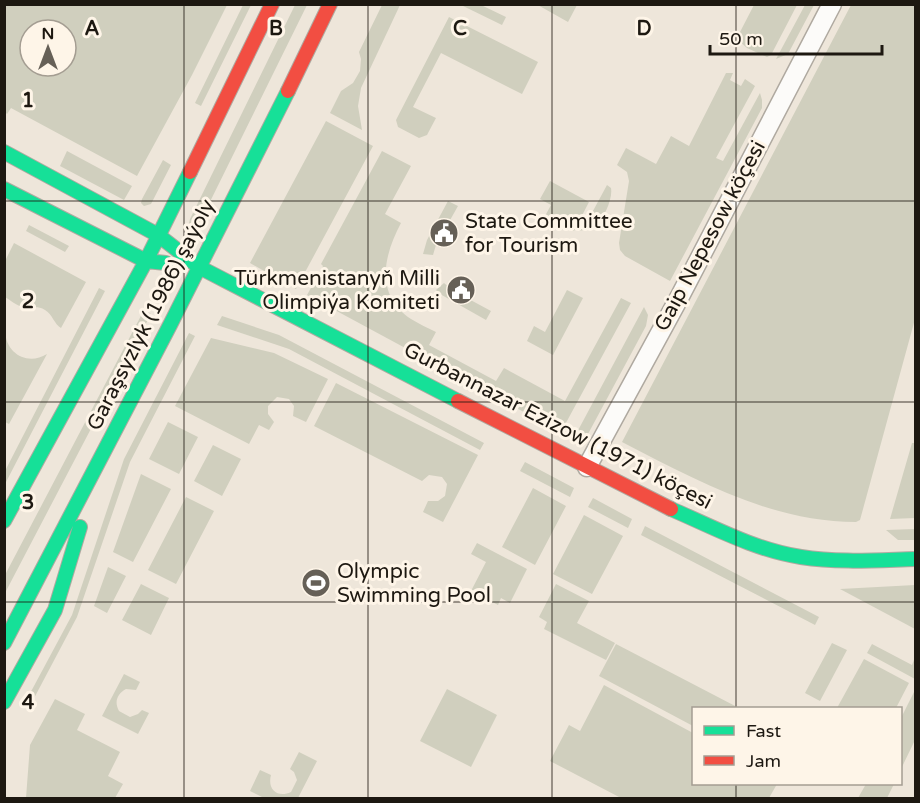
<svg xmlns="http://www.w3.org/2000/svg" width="920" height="803" font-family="'Varela Round',sans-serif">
<rect width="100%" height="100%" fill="#eee6da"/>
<path fill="#d0cfbe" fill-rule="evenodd" d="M536,4H577V5L568,22Z
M4,5L5,4L227,5L192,75L137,176L11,108L7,114L5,112ZM30,30H66V66H30Z
M243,5H251L201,106L195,103Z
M295,5H307L199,224L192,226L189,223L190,219Z
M382,5H400L361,88L358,106L362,130L330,113L341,91L353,83L360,71L361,59L359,52Z
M461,5H481L506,17L502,25Z
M754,5H797L771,55L767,57L747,48L739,41L740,32Z
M805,5H814L788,54L776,59Z
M851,5H915V319L860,520L856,522C771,522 696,480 622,442Z
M449,17L538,62L522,94L441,53L413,107L436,118L427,135L419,138L398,127L396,120Z
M726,73H733L730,80L741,86L745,79L755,86L716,158L723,161L760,93L762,100V108L670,281L625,256L620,250L619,243L629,181L627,172L617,165L626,148L656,164L671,136L689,146Z
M326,121L373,146L296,289L250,263Z
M67,151L132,186L124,200L60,166Z
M382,151L411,166L385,214L401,223C384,255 374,294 411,319C419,324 428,328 436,332L429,345L496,381L504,368L565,401L621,298L631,303L561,432L307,295L323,266L321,264Z
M163,160L171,165L151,204L144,206L141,203L142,199Z
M550,181L589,202L574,231L545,216L551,205L540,199Z
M607,185L611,188C613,199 604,218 596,225C591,230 584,230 577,231L583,220L587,222Z
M448,201L458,206L436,245L433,255L423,254L427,240Z
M29,225L69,246L65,252L26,231Z
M14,243L86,282L61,328C54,324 53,315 45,310C37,305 30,309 22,307C16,305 10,300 5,297V261Z
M444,283L452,290L491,311L486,320L440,294L436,290Z
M99,288L105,291L5,484V471Z
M567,290L583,298L553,355L527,341L534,326L545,332Z
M644,307L648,315L646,326L588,434C584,438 580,439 575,436Z
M144,310L151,314L5,593V575Z
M222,316L279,335L484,443L480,450L289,349L217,325Z
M5,331C6,354 28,366 47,354L9,424L5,422Z
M189,333L195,336L130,462L77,617L32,702L27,699L72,615L124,459Z
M211,338L274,353L328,379L306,422L293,416L294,406L289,399L277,397L268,406V414L274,422L269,430L259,425L249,444L175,406Z
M336,383L478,455L443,522L423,512L428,501H438L445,496L447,484L442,477L429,475L422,481L314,426Z
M168,422L198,437L179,474L149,459Z
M912,443H915V518L890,519Z
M213,445L241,459L222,496L194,481Z
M525,462L574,488L570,497L520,471Z
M141,474L171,489L133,562L113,552Z
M533,488L566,506L535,565L502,547Z
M186,497L214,511L176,584L148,570Z
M593,498L632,519L628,528L588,507Z
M584,515L623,536L592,594L553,574Z
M645,526L819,617L815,625L641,535Z
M915,529V540H898L886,530Z
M477,543L527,569L510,603L501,598L498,605L471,591L486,562L471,554Z
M108,567L126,576L107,613L94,606Z
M141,584L169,598L151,635L122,620Z
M556,584L589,601L577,623L615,643L606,660L544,629L547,622L539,617Z
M915,585V629L840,589Z
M832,643L847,650L820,701L805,693Z
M616,644L739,708H694L693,726L599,676Z
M872,644L912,665L915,657V679L867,653Z
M864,659L909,683L896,708H837Z
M124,674L140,682L136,690L126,689C117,694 114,702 119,711L130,717L138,714L142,710L149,713L138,734L102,716Z
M604,685L693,733L694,784H777L769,798H621L550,761L569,725L580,731Z
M447,689L497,715L471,767L420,741Z
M915,690V740L901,769V718Z
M55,699L85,714L77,730L120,752L108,776L123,784L115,798H26L30,745Z
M299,752L317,761L298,798H264L250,791L260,770L271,775C267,790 278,798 291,792L297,780L294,772L290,769Z
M866,784H894L887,798H858Z"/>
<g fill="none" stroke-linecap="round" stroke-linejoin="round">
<g stroke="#afa9a0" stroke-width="21">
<path id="street" d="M587,467L678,300L832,4"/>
</g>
<g stroke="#afa9a0" stroke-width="16">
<path id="fast" d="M4,152L158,235L199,267L458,401
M4,189L146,261L166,263
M671,509C713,527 755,550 801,557C839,563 878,560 916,559
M4,521L146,261L190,172
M4,643L170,325L288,91
M4,702L55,610L80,527"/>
</g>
<g stroke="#afa9a0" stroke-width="16">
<path id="jam" d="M288,91L330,4
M190,172L272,4
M458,401L671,509"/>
</g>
<use href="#street" stroke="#fcfbf9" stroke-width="18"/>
<use href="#fast" stroke="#16e098" stroke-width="14"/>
<use href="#jam" stroke="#f24e42" stroke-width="14"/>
</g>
<path fill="none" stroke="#1d1811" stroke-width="1.5" stroke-opacity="0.55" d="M184,4V798M368,4V798M552,4V798M736,4V708M4,201H916M4,402H916M4,602H916M736,784V798"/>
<defs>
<g id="civic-disc" transform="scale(1.5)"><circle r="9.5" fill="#666057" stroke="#fef5e8"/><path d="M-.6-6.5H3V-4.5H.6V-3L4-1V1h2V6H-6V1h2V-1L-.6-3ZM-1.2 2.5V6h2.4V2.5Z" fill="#fff"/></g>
<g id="stadium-disc" transform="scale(1.5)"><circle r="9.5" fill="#666057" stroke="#fef5e8"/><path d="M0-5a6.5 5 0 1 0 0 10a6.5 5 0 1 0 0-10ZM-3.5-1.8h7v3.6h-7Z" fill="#fff"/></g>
</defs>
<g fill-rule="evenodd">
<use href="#civic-disc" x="444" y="233"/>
<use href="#civic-disc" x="461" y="290"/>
<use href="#stadium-disc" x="316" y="583"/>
</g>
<g text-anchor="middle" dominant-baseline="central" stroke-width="6" stroke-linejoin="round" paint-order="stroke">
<g font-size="21" fill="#1d1811" stroke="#fef5e8" text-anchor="start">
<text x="465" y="221">State Committee<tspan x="465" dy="24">for Tourism</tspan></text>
<text x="440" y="278" text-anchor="end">Türkmenistanyň Milli<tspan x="440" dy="24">Olimpiýa Komiteti</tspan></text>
<text x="337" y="571">Olympic<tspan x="337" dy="24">Swimming Pool</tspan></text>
</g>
<g font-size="21" fill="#1d1811" stroke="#fef5e8">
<text transform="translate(710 236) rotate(-62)">Gaip Nepesow köçesi</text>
<text transform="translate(151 315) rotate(-63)">Garaşsyzlyk (1986) şaýoly</text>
<text transform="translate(558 426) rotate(27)">Gurbannazar Ezizow (1971) köçesi</text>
</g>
</g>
<g font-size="20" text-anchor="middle" font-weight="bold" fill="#1d1811" stroke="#fef5e8" stroke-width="6" stroke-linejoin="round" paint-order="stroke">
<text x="92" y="35">A</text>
<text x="276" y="35">B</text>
<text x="460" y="35">C</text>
<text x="644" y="35">D</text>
<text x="28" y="107">1</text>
<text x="28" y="308">2</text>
<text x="28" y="509">3</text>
<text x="28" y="709">4</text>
</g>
<rect width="920" height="803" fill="none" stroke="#1d1811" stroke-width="12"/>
<rect x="692" y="707" width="210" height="78" fill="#fef5e8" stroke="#a49d92" stroke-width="1.5"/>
<rect x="704" y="726" width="30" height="9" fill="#16e098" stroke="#a49d92" stroke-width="1.5"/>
<text x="746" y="737" font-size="18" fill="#1d1811">Fast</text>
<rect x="704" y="756" width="30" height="9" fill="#f24e42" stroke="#a49d92" stroke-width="1.5"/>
<text x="746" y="767" font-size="18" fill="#1d1811">Jam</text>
<g transform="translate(48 48)"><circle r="28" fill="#fef5e8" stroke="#a49d92" stroke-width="1.5"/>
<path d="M0-4.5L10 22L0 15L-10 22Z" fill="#666057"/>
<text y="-9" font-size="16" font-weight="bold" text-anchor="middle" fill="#1d1811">N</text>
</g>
<path d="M710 45v9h172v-9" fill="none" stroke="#1d1811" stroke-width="3"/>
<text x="719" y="45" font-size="18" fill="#1d1811" stroke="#fef5e8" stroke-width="4.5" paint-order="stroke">50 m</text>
</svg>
